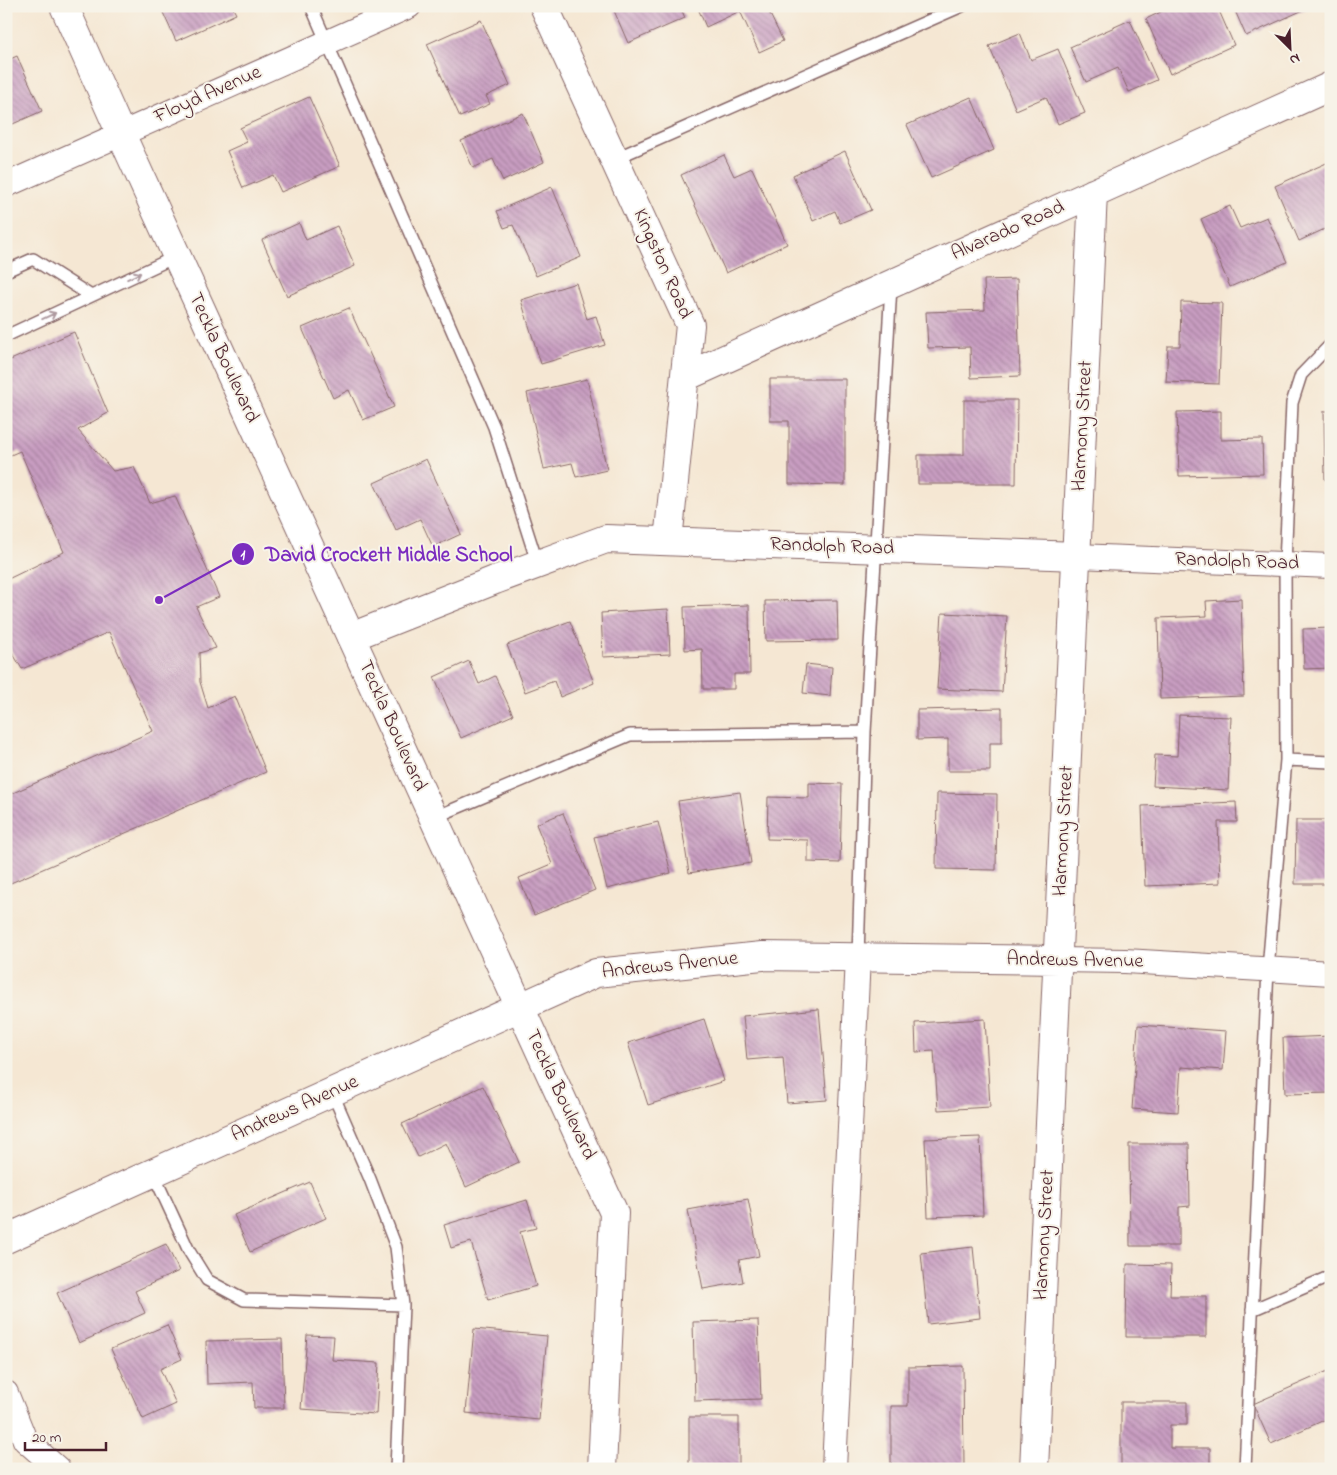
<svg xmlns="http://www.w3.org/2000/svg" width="1337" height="1475" font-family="'Indie Flower',sans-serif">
<defs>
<pattern id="building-back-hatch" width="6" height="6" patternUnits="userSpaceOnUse" patternTransform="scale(1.25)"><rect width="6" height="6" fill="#c89dc1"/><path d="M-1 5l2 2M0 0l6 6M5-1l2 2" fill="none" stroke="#a47f9d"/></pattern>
</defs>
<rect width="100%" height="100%" fill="#f7f3e8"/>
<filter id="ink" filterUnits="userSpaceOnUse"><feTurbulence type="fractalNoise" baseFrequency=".02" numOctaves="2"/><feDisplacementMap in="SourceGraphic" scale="10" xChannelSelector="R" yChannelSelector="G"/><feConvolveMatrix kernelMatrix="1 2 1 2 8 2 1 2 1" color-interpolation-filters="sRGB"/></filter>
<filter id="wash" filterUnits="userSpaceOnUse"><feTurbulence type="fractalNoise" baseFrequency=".0096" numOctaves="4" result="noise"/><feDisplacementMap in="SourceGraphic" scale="20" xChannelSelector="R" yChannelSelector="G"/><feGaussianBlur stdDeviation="1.12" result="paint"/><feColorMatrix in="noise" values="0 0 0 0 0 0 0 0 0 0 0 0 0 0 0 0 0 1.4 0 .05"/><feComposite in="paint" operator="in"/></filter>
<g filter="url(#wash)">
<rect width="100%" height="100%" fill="#f5e7d3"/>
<g id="blocks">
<path fill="url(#building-back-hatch)" d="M160,6H232L236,14L176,41Z
M612,6H680L685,18L628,43Z
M697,6H766L783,41L759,52L740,11L706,27Z
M1173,6H1217L1234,45L1170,74L1146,19Z
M1233,6H1312L1246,36Z
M481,20L510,85L486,96L490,104L460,117L427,44Z
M1130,20L1157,80L1129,92L1118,68L1086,82L1070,47Z
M1020,33L1031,60L1058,49L1085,113L1058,124L1046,97L1016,110L989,46Z
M17,56L42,111L6,127V61Z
M309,97L340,166L281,192L273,175L243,188L227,151L247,142L240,128Z
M971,97L994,150L931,178L907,125Z
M523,113L544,162L503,181L493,159L473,168L461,141Z
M845,151L871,210L840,223L835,211L813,221L793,175Z
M724,155L734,176L752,168L787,244L726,273L681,175Z
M1331,161V226L1299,241L1275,186Z
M552,187L581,257L536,276L513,225L504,228L497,211Z
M1230,206L1240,228L1267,217L1287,262L1230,287L1201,219Z
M299,223L306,240L337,226L355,266L287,296L262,240Z
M1017,279L1020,376L971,378L970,347L928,348L926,312L985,310L984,280Z
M576,283L587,319L596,316L605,345L541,364L521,300Z
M1181,302L1222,303L1219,384L1166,382L1168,346H1180Z
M349,308L394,407L363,420L349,390L333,398L302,328Z
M74,332L108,413L78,430L113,471L134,467L150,503L175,496L219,597L196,607L216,648L199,653L200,682L208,708L235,696L266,772L6,885V796L153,731L109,632L22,669L6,642V580L64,552L20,451L6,457V362Z
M587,379L607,470L576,477L572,463L544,469L527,393Z
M770,379H845V485L789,484V421H770Z
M964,400H1017L1016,484H918V455H964Z
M1221,411V440L1262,439L1263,474L1179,476L1177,412Z
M1324,411H1331V479L1325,480Z
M426,459L461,534L433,547L420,519L396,530L374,483Z
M1241,599L1244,696L1160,699L1158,618L1207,616L1206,601Z
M837,600L838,640L766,641L765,601Z
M749,605L750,674H734V689H703L702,649L685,650L684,607Z
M668,609L670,654L603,657L601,613Z
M942,613L1007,616L1002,692L937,689Z
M570,621L594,683L560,697L554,681L525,692L507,645Z
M1331,628V668L1304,669L1303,629Z
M469,661L479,684L495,676L513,715L461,738L434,677Z
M806,664L832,667L830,696L803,693Z
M1002,708V743H990V771H948V739L917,740V710Z
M1179,715L1231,717L1228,790L1153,786L1155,755L1177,756Z
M809,783L842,784L840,863L808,862V840L767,839L768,797L809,798Z
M740,792L751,863L689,873L678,801Z
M937,793L997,794L996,870L936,869Z
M1236,802L1237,822H1218L1220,883L1145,886L1142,806Z
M563,813L595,890L534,915L519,878L552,864L536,824Z
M1296,820H1331V884H1295Z
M658,822L671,873L607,889L594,837Z
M819,1009L827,1100L787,1103L783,1057L747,1060L743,1016Z
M704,1019L724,1081L648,1105L628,1043Z
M985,1019L990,1107L938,1110L934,1051L916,1052L915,1023Z
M1138,1025L1226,1031L1223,1070L1181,1067L1178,1112L1132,1109Z
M1331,1036V1093L1285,1094L1283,1038Z
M483,1086L519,1162L466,1187L446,1143L418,1157L402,1124Z
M980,1137L983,1215L928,1217L925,1139Z
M1129,1144H1189L1190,1206L1179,1207V1246H1130Z
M310,1182L326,1218L250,1252L234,1215Z
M748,1199L759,1256L739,1260L743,1282L703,1289L688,1210Z
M527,1200L536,1228L520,1232L536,1286L488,1300L471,1242L451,1248L444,1225Z
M166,1244L179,1271L135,1291L145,1313L79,1343L57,1293Z
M973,1247L980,1318L928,1324L921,1253Z
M1127,1264L1171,1265L1170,1296H1206V1337H1126Z
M758,1320L761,1399L695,1401L693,1322Z
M167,1325L182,1359L160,1369L176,1404L143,1419L111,1349Z
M474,1329L547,1336L539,1420L466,1413Z
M307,1335L334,1336L332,1360L379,1363L376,1414L301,1409Z
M282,1339L284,1408H254L253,1382L207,1384L206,1341Z
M963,1366L964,1468H891V1406H908V1367Z
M1328,1371L1331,1376V1417L1271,1444L1253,1404Z
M1121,1402H1187V1425H1170V1448H1210V1469H1121Z
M689,1417H739V1469H689Z"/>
</g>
</g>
<g filter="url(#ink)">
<use href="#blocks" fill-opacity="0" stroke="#866566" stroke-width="1"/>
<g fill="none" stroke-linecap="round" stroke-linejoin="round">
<g stroke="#866566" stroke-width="14">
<path id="service" d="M311,6L494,427L538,565
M614,159L962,6
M6,271L33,259L91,296
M6,336L177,256
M1286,760L1331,762
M433,818L630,735L865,732
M858,957L865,732L891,286
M332,1092L370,1179L396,1247L403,1305L396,1469
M153,1173L189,1251L207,1280L244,1300L403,1305
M1252,1310L1331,1276
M1245,1469L1268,969L1286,760L1285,564L1292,403L1301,375L1331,344"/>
</g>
<g stroke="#866566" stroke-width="26">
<path id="minor" d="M6,185L409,6
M1077,556L1331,566
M1058,960L1125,961L1331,973
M6,1393L25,1440L58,1469
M834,1469L858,957"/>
</g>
<g stroke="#866566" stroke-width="30">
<path id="tertiary" d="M544,6L690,325L668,541
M685,377L1331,86
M351,637L495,580L606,539L1077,556
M6,1239L596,973L762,956L1058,960
M1034,1469L1093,193"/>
</g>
<g stroke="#866566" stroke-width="30">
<path id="secondary" d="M64,6L121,134L614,1213L602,1469"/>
</g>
<use href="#service" stroke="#fff" stroke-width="11"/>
<use href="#minor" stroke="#fff" stroke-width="24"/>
<use href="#tertiary" stroke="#fff" stroke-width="28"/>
<use href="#secondary" stroke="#fff" stroke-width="28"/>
</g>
<defs><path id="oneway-shaft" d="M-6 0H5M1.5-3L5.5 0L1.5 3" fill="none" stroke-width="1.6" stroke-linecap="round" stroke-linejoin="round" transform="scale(1.25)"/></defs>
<g stroke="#ae9aa0">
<use href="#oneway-shaft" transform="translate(134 276) rotate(-25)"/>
<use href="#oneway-shaft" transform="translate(49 316) rotate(-25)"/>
</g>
</g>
<g text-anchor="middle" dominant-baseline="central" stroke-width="4" stroke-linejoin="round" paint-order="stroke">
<g font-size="20" fill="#4a1f2b" stroke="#f7f3e8">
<text transform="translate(208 95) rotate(-24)">Floyd Avenue</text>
<text transform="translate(1008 231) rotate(-24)">Alvarado Road</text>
<text transform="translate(662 264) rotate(66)">Kingston Road</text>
<text transform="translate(223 358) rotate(65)">Teckla Boulevard</text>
<text transform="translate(1083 426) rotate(-87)">Harmony Street</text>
<text transform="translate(832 547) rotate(2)">Randolph Road</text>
<text transform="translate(1237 562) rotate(2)">Randolph Road</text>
<text transform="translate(392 726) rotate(66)">Teckla Boulevard</text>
<text transform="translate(1064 831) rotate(-87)">Harmony Street</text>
<text transform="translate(1075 961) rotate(1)">Andrews Avenue</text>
<text transform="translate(670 966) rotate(-6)">Andrews Avenue</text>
<text transform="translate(560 1095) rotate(65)">Teckla Boulevard</text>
<text transform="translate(295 1109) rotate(-24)">Andrews Avenue</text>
<text transform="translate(1045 1235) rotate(-87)">Harmony Street</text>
</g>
</g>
<path fill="none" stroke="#7b2cbf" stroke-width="2" d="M159 600L243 554"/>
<g fill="#7b2cbf" stroke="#f7f3e8" stroke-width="2">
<circle cx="159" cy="600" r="5"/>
<circle cx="243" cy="554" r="12"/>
</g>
<g font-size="15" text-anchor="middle" font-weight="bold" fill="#fff">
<text x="243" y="559">1</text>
</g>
<g font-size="21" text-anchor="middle" font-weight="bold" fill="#7b2cbf" stroke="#f7f3e8" stroke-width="4" stroke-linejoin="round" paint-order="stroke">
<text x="389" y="561">David Crockett Middle School</text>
</g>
<rect width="1337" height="1475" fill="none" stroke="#f7f3e8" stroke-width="25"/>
<g transform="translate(1290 48) rotate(156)" stroke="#f7f3e8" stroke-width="4" paint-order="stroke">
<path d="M0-4L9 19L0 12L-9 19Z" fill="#4a1f2b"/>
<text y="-8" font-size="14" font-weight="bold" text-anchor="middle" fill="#4a1f2b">N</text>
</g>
<path d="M25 1442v8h81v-8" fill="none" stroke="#4a1f2b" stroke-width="2.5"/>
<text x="32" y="1442" font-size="15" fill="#4a1f2b" stroke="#f7f3e8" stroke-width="4" paint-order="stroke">20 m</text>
</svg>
